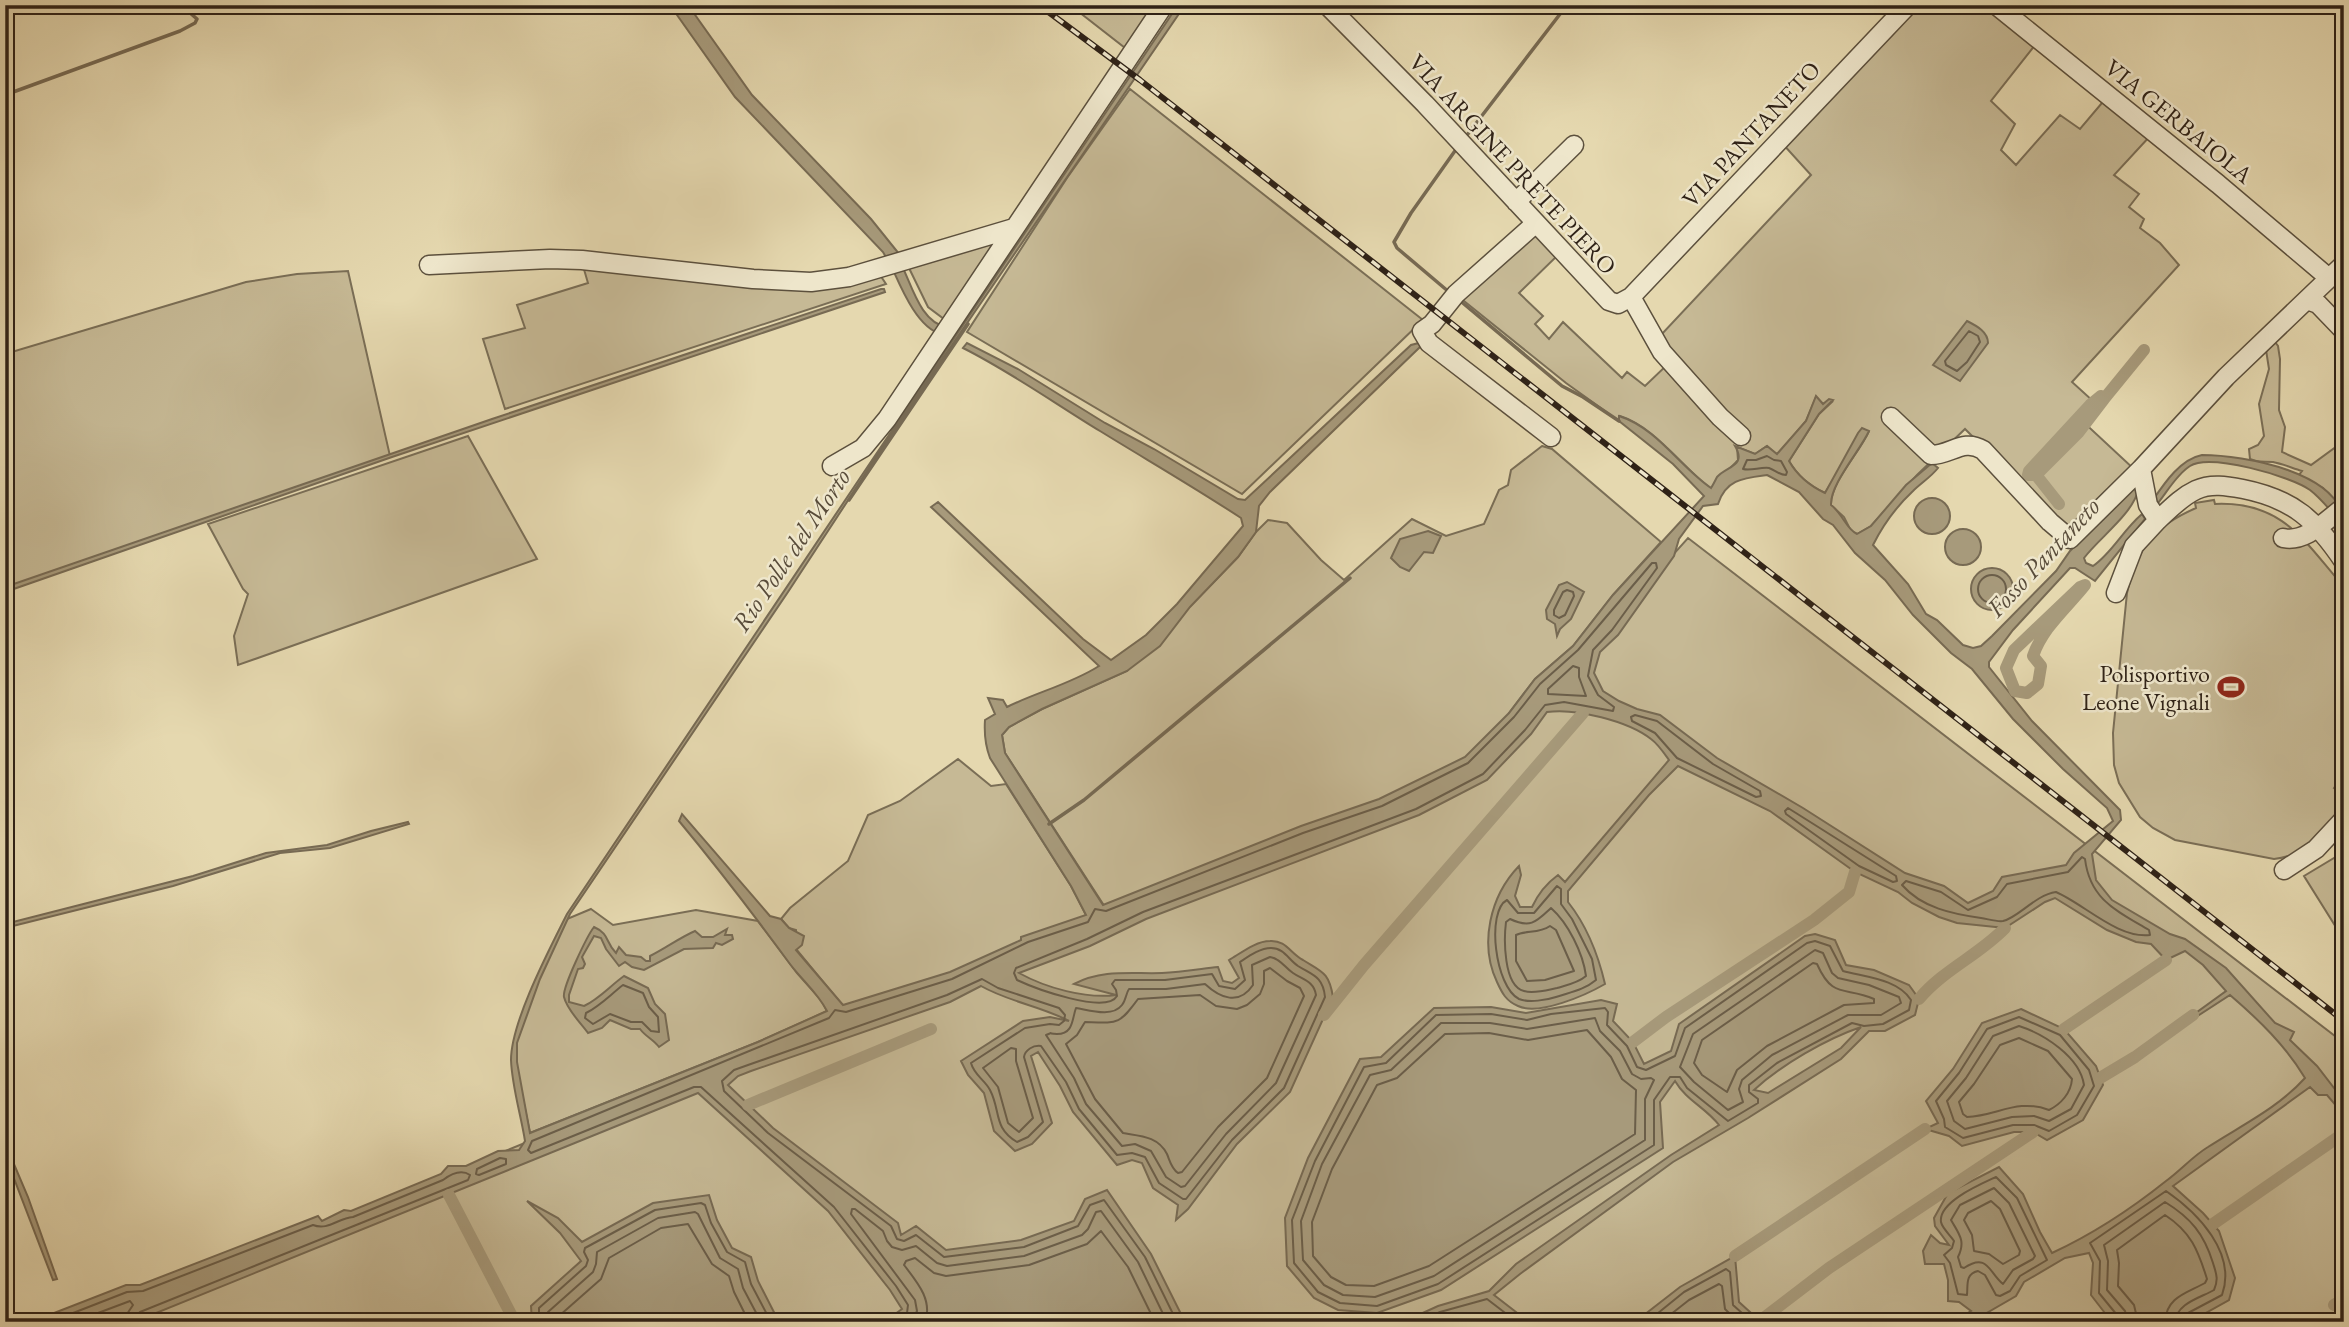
<svg xmlns="http://www.w3.org/2000/svg" width="2349" height="1327" font-family="'EB Garamond',serif">
<rect width="100%" height="100%" fill="#e5d8af"/>
<filter id="stains"><feTurbulence type="fractalNoise" baseFrequency=".00286" numOctaves="4"/><feColorMatrix values="0 0 0 0 .2 0 0 0 0 .09 0 0 0 0 .02 0 0 0 .5 -.17"/></filter>
<radialGradient id="worn" r=".72"><stop offset=".6" stop-color="#630" stop-opacity="0"/><stop offset="1" stop-color="#630" stop-opacity=".3"/></radialGradient>
<path fill="#c6b995" stroke="#7a6e56" stroke-width="2" d="M1070,5H1159L1129,51Z
M1914,5H1986L2004,22L2035,45L1991,101L2015,124L2001,150L2016,165L2060,115L2080,129L2107,97L2151,135L2114,175L2139,194L2129,207L2144,219L2140,228L2160,243L2179,265L2072,382L2093,401L2079,418L2135,470L2071,534L1965,429L1917,475L1871,526L1857,534L1851,531L1844,517L1831,505C1830,483 1860,452 1869,431L1845,460L1825,493C1810,486 1797,475 1789,461L1819,414L1833,401L1823,404L1816,397L1806,421L1777,455L1767,446L1755,454L1737,447L1738,460C1729,471 1718,476 1711,489C1682,467 1655,427 1620,416L1619,421L1566,383L1459,297L1535,229L1558,255L1519,293L1543,316L1535,324L1549,339L1563,322L1622,378L1627,372L1645,386L1668,364L1660,336L1811,175L1781,142Z
M1130,89L1423,320L1242,494L967,332L1067,178Z
M1001,236L944,319L928,307L908,266Z
M583,266L702,280L880,275L886,284L505,409L483,339L525,328L517,305L588,283Z
M348,271L390,456L5,589V354L246,282L297,274Z
M2275,342L2278,346L2280,359L2279,410L2285,427L2282,452L2311,465L2344,441V513L2323,488L2299,475L2302,471C2292,468 2283,464 2273,462C2264,461 2258,463 2250,459L2249,449L2258,445L2264,436L2259,404L2269,369L2266,350Z
M468,436L537,559L238,665L234,636L248,594L243,589L208,524Z
M1542,446L1552,449L1661,542L1613,595L1573,646L1535,679L1509,713L1510,736L1688,538L2344,1043V1322H55L271,1247L905,987L843,1006L796,949V930L789,928L781,919L790,908L848,861L868,815L900,801L958,759L991,786L1006,784L1071,886L1086,915L1103,904L1005,753L1002,735L1009,727L1042,709L1127,671L1238,557L1256,532L1268,520L1287,523L1321,560L1344,580L1412,519L1446,536L1484,524L1499,490L1508,485L1511,470Z
M2214,500L2215,504C2283,501 2304,541 2344,587V618L2337,623V628L2344,629V782L2339,781L2334,788L2344,796V809C2324,832 2306,856 2274,859L2175,840L2153,828L2140,817L2119,783L2114,765L2113,733L2127,593C2137,548 2154,526 2196,508L2195,503Z
M2344,852V940L2304,876Z
M591,909L613,925L696,910L758,921L797,973L821,1000L827,1011L758,1042L530,1133L513,1050L531,991L567,919Z"/>
<path fill="#a79a7b" stroke="#776a53" stroke-width="2" fill-rule="evenodd" d="M670,5H688L752,95L871,219L900,255L887,259L883,252L735,97Z
M1178,5H1185L900,421L788,592L570,914L540,979L517,1043V1062L530,1133L758,1042L827,1011C818,993 802,980 790,964C754,915 718,868 679,821L682,814L770,916L781,919L789,928L804,936L802,945L796,950L843,1005L950,972L1021,940V937L1086,915L1071,886L990,758C985,745 984,735 985,720L995,714L988,698L1003,700L1007,707C1037,692 1071,684 1099,666L931,507L938,502L1083,639L1111,660L1146,635L1177,604L1243,526L1241,518C1194,487 1147,460 1100,431C1054,403 1011,372 963,348L967,343L1018,369L1105,423L1154,449L1238,499L1245,500L1411,345L1419,343L1421,346L1270,492L1259,506L1256,532L1238,557L1190,607L1160,646L1127,671L1042,709L1009,727L1002,735L1005,753L1103,905L1301,826L1379,799L1465,757L1509,713L1535,679L1573,646L1613,595L1704,496L1673,464L1619,421V416C1657,428 1680,467 1711,488C1713,485 1715,481 1717,477C1727,466 1747,466 1735,446L1755,454L1767,446L1777,454L1806,421L1816,396L1823,404L1829,399L1833,400L1819,414L1789,461C1797,475 1810,486 1825,493L1858,433L1862,428L1869,431C1860,451 1830,484 1831,505C1843,514 1846,529 1857,534L1871,526L1906,485L1932,463L1938,468C1931,477 1921,483 1913,491C1897,506 1883,525 1873,545L1908,584L1926,614L1937,620L1963,645L1973,648L1981,646L1992,636L2056,571L2070,551L2131,488L2136,487L2139,489C2131,516 2101,536 2084,558L2086,563L2093,566C2112,553 2123,530 2142,514L2145,519L2095,581L2075,568H2070L2013,630L1989,662V667L2032,721L2120,810L2121,820L2092,854L2096,880L2112,900L2170,934L2185,939L2226,968L2275,1023L2294,1032L2290,1040L2317,1066L2344,1101V1115L2327,1095H2318L2310,1087L2173,1186L2203,1213L2219,1231L2235,1278L2229,1300L2202,1315L2182,1322H2120L2108,1317L2091,1295L2093,1263L2089,1253L2065,1258L2024,1282L2016,1296L1971,1322H1953L1971,1311L1959,1302L1948,1301V1280L1944,1264H1925L1923,1251L1931,1235L1940,1243L1949,1245L1935,1226L1934,1218L1948,1193L1999,1167L2023,1194L2040,1232L2052,1253C2093,1234 2131,1209 2166,1181C2181,1170 2193,1156 2208,1147C2242,1125 2278,1108 2305,1078C2285,1045 2259,1020 2230,995L2196,1017L2193,1015L2226,991L2203,965L2185,951L2166,960L2151,944L2136,942L2107,930L2055,898L2045,902L2005,928L1957,923L1939,917L1912,903L1898,892L1855,872L1770,811L1678,766L1649,795L1568,891V902C1587,926 1598,954 1605,984C1586,995 1539,1016 1518,1006C1506,1001 1502,993 1497,982C1479,944 1490,896 1519,866L1521,875L1515,896L1520,907H1532C1538,894 1547,883 1558,875L1565,882L1669,760C1664,753 1658,744 1651,739C1628,721 1576,708 1547,712L1531,734L1487,780L1419,815L1146,919L1090,946L1019,973C1046,988 1086,999 1116,995L1074,984C1103,969 1131,974 1162,973C1181,972 1200,969 1218,967L1223,981L1232,983L1239,978L1229,960C1241,953 1256,941 1270,941C1286,940 1290,953 1303,960C1322,972 1329,972 1333,997L1290,1092L1237,1144L1188,1209L1176,1220L1178,1205L1153,1188L1142,1163L1132,1160L1117,1165L1073,1112L1060,1086L1038,1052L1031,1056L1052,1123L1032,1144L1015,1151L994,1131L984,1093L968,1075L961,1061L1023,1021L1050,1017L1069,1021C1041,1006 1009,1002 981,986L950,1002L751,1071L738,1076L728,1085L773,1128L898,1223L901,1235L916,1226L946,1250L1021,1240L1074,1221L1085,1199L1107,1190L1151,1254L1185,1322H884L902,1309L890,1290L828,1211L698,1093L134,1322H31L126,1285H140L318,1216L322,1221L344,1210L351,1211L441,1174L448,1166H466L498,1151L519,1150L525,1141C521,1115 512,1087 511,1060C511,1022 549,950 567,914ZM1767,475L1799,492L1823,519L1833,525L1855,553L1885,580L1913,615L1951,653L1972,669L2013,719L2063,769L2107,808L2113,821L2074,853L2066,865L2002,877L1993,891L1968,903L1944,886L1905,873L1803,808L1717,758L1660,715L1637,709L1619,701L1603,691L1594,673L1600,652L1618,635L1674,556L1679,539L1703,506L1718,504C1726,479 1744,478 1767,475Z
M902,266C912,286 921,323 947,327L941,334C918,328 902,290 893,270Z
M881,289H884L885,292L392,457L5,592V587L492,419Z
M1967,321C1977,326 1988,332 1988,343L1960,381L1933,365Z
M2202,455C2243,455 2344,472 2344,526C2333,514 2323,500 2310,490C2290,476 2210,453 2190,466C2177,474 2167,492 2158,503L2153,500C2165,482 2181,459 2202,455Z
M1914 516a18 18 0 1 1 36 0a18 18 0 1 1-36 0Z
M1945 547a18 18 0 1 1 36 0a18 18 0 1 1-36 0Z
M1428,531L1441,536L1433,553L1424,552L1409,571L1400,567L1391,558L1400,539Z
M1971 589a21 21 0 1 1 42 0a21 21 0 1 1-42 0Z
M1567,582L1584,592L1571,619L1560,629L1557,636L1555,624L1547,619L1546,610L1559,585Z
M408,822L409,824L330,848L280,853L173,886L5,928V924L193,876L266,853L327,845L371,831Z
M594,927C610,934 605,942 616,953L619,947L626,955L641,957L646,961H650V956C666,948 679,938 695,931L702,937H713L727,929L725,935H732L733,939L722,945L716,943L713,948L684,949L644,970L632,967L625,962L619,966L606,949L601,938L594,936L582,957L585,964L583,968L578,969L569,995V1002L584,1006C599,999 610,986 624,976L648,988L655,1004L665,1014L669,1040L659,1047C653,1039 646,1037 640,1029H631L610,1020L602,1028L588,1033C581,1023 567,1010 564,997C562,988 587,936 594,927Z
M1815,934L1835,940L1846,965L1874,970L1909,985L1919,999L1915,1015L1885,1031H1869L1841,1059L1748,1118L1673,1162L1520,1274L1494,1295L1529,1322H1403L1438,1306L1489,1291L1516,1264L1671,1155L1719,1125C1706,1108 1686,1100 1675,1081L1660,1102L1663,1148L1441,1290L1377,1313L1338,1310L1314,1298L1287,1266L1285,1218L1308,1158L1360,1059L1381,1057L1434,1008L1491,1007L1526,1013L1601,1000L1617,1004L1613,1021L1633,1042L1644,1064L1671,1051L1679,1024L1805,936ZM1861,1027L1841,1048L1768,1093L1754,1090C1781,1065 1826,1039 1861,1027Z
M2021,1009L2064,1029L2096,1066L2103,1085L2083,1120L2047,1140L2033,1132H2014L1962,1146L1949,1136L1925,1129L1938,1123L1926,1101L1953,1069L1982,1023Z
M5,1143L28,1197L57,1279L53,1280L5,1155Z
M709,1195L717,1220L732,1248L751,1257L758,1281L779,1322H532L531,1306L581,1261L560,1233L527,1201L558,1218L582,1242L653,1203Z
M1735,1256L1739,1302L1761,1322H1635L1680,1287Z"/>
<g fill="none" stroke-linecap="round" stroke-linejoin="round">
<path stroke="#6b5e49" stroke-width="2" d="M1969,331L1978,336L1980,342L1967,362L1957,371L1946,365L1945,361Z
M1767,456L1774,460L1781,461L1787,472L1786,475C1779,475 1775,470 1769,468C1760,467 1751,471 1743,469L1747,460H1756Z
M1978 589a14 14 0 1 1 28 0a14 14 0 1 1-28 0Z
M1567,590L1573,592L1574,596L1565,615L1559,618L1554,615V610L1563,592Z
M1573,666L1579,668V677L1586,696L1548,694V689Z
M1635,715L1657,721L1713,764L1760,791L1761,796L1756,797L1677,758L1655,733L1632,721L1631,717Z
M1788,808L1896,876L1897,881L1893,882L1859,866L1786,814L1785,811Z
M2082,857L2085,859C2090,900 2117,911 2149,930L2150,935C2118,939 2084,904 2056,892C2035,895 2018,918 2003,921C1997,922 1988,919 1981,918C1953,914 1922,908 1902,885L1906,881L1941,892L1968,910L1997,897L2007,884L2068,872Z
M1557,886L1561,889V904L1572,919L1592,959L1596,980C1584,990 1571,992 1556,997C1547,1000 1529,1003 1519,999C1495,987 1486,911 1507,900L1518,913H1534Z
M1551,908C1568,923 1583,953 1586,976C1578,983 1567,985 1557,988C1547,990 1534,994 1524,991C1503,986 1504,938 1506,922L1510,919C1531,929 1537,921 1551,908Z
M1550,926L1556,930L1574,971L1545,980L1527,981L1516,961V935C1526,930 1539,934 1550,926Z
M1815,941L1830,946L1843,971C1865,977 1898,979 1911,1000L1909,1010L1883,1024L1864,1026L1852,1023L1777,1063L1749,1085V1092L1758,1099V1103L1728,1121L1687,1088L1680,1077H1670L1654,1100V1145L1438,1284L1377,1306L1340,1303L1318,1292L1294,1263L1292,1220L1315,1161L1364,1067L1386,1063L1436,1015L1491,1014L1527,1020L1551,1014L1605,1008L1608,1012L1607,1025L1627,1046L1637,1067L1646,1070L1675,1056L1685,1028L1807,943Z
M1815,950L1823,953L1832,973L1838,978L1869,985L1899,997L1901,1003L1881,1015H1848L1772,1055L1742,1080L1739,1089L1743,1102L1728,1110L1694,1082L1680,1067L1693,1034Z
M1270,957C1281,959 1284,967 1293,973C1303,980 1314,981 1316,995L1276,1083L1226,1134L1185,1186L1181,1187L1166,1177L1151,1151L1135,1144L1122,1146L1086,1104L1074,1078L1046,1035C1056,1031 1045,1034 1057,1034C1074,1034 1072,1018 1076,1008C1089,1010 1112,1018 1122,1005C1126,1000 1126,993 1129,989H1166L1205,984C1220,998 1239,1006 1253,985L1252,965Z
M1813,963L1817,964C1833,1000 1845,986 1874,999V1003L1844,1005L1767,1046L1737,1070L1727,1092L1702,1075L1694,1063L1702,1040Z
M1270,968L1287,981L1300,988L1304,996L1267,1078L1218,1127L1182,1172L1178,1173C1171,1168 1170,1161 1167,1154C1158,1136 1140,1136 1123,1133L1095,1099L1066,1044L1077,1035L1085,1022C1118,1023 1119,1025 1138,999L1200,995L1216,1006L1237,1009L1247,1005L1260,994L1264,984V971Z
M623,985L643,993L649,1007L658,1017L659,1032L651,1031L642,1022H631L610,1014L593,1024L585,1018L586,1013C600,1006 610,995 623,985Z
M2019,1017L2060,1035L2089,1070L2094,1086L2077,1115L2049,1131L2034,1125H2013L1963,1138L1945,1127L1944,1119L1936,1101L1959,1073L1987,1029Z
M1595,1018L1600,1031L1620,1051L1632,1074L1641,1079L1651,1078L1654,1080L1645,1099V1140L1434,1276L1375,1297L1343,1295L1324,1285L1303,1260L1301,1221L1322,1164L1370,1075L1391,1070L1441,1023H1490L1527,1029Z
M2019,1026C2044,1034 2080,1057 2084,1085L2071,1109L2049,1121L2034,1116L2012,1117L1965,1129L1954,1121L1947,1101L1966,1078L1993,1036Z
M1587,1030L1611,1057L1622,1079L1636,1090L1635,1134L1429,1266L1374,1286L1346,1285L1331,1277L1313,1256L1312,1222L1332,1169L1377,1085L1397,1078L1445,1034L1489,1033L1528,1040Z
M2019,1038L2048,1051L2072,1079C2071,1093 2061,1104 2049,1110C2017,1098 1997,1116 1967,1117L1963,1114L1959,1102L1974,1084L2000,1045Z
M1011,1048L1016,1049V1061L1033,1118L1019,1132L1008,1123L998,1087L983,1068Z
M500,1158L506,1159V1164L479,1175L476,1174L477,1169Z
M1996,1177L2017,1198L2047,1260L2020,1276L2010,1291L2000,1296L1996,1295L1985,1275L1978,1271C1965,1274 1968,1285 1967,1295L1958,1294L1950,1263L1944,1255L1952,1248L1954,1241C1951,1236 1942,1228 1941,1222C1938,1202 1981,1184 1996,1177Z
M1994,1188L2009,1203L2035,1256L2033,1259L2013,1270L2003,1284C1989,1273 1988,1252 1964,1268L1961,1267L1958,1257C1966,1241 1959,1234 1951,1220L1960,1205Z
M1991,1201L2000,1209L2020,1251L2019,1255L2003,1264L1989,1254L1974,1251L1972,1235L1964,1220L1968,1213Z
M50,1322L127,1292L143,1291L313,1225C328,1231 338,1218 353,1217L443,1180C451,1174 461,1169 470,1175L468,1180L140,1312L136,1316L135,1322
M74,1322L130,1301L133,1305L127,1314L126,1322
M539,1322V1308L586,1266L588,1260L584,1252L585,1248L655,1210L701,1203L705,1205L711,1223L727,1252L745,1262L751,1284L771,1322
M547,1322L548,1312L593,1272L596,1264L597,1252L658,1218L695,1212L698,1214L720,1258L738,1269L743,1288L761,1322
M558,1322L559,1316L601,1279L609,1258L661,1228L688,1224L712,1264L729,1276L734,1292L749,1322
M897,1322L907,1313L908,1305L896,1286L834,1207L701,1087H694L531,1153L528,1150L532,1141L829,1018L835,1010L846,1012L952,979L1028,942L1088,922L1095,909L1106,911L1303,833L1382,806L1468,763L1514,717L1540,684L1578,650L1652,563H1656L1657,568L1612,630L1593,650L1588,676L1598,695L1614,707L1613,711L1564,702L1545,705L1525,730L1483,774L1416,809L1143,912L1087,939L1016,968L1014,973L1017,980C1034,988 1106,1015 1117,996L1116,990L1112,984L1115,980H1165L1212,974L1219,986L1235,989L1245,980L1240,962C1249,956 1260,948 1271,948C1284,948 1288,959 1298,966C1312,975 1323,976 1325,997L1284,1088L1232,1140L1186,1199H1183L1159,1183L1145,1157L1132,1153L1117,1155L1079,1109L1066,1082L1041,1046C1033,1045 1025,1050 1024,1057L1043,1122L1028,1137L1017,1142C993,1128 1001,1111 990,1090C985,1080 974,1075 971,1063L1025,1028L1050,1024L1059,1025L1064,1021L1065,1015L1059,1008L998,988L982,979L947,995L748,1065L734,1070L722,1081L724,1091L768,1133L891,1226L897,1239L904,1241L916,1235L944,1257L1024,1247L1078,1226L1090,1205L1104,1200L1145,1257L1177,1322
M912,1322L917,1311L915,1300L851,1214L852,1209H855L883,1231L887,1241L892,1247L902,1250L916,1246L937,1263L947,1266L1024,1256L1082,1235L1088,1229L1096,1212L1101,1211L1138,1262L1167,1322
M925,1322C933,1300 917,1282 904,1265L906,1261L915,1258L934,1273L946,1276L1029,1265L1087,1244L1101,1231L1128,1267L1155,1322
M1419,1322L1440,1312L1487,1299L1517,1322
M1647,1322L1684,1292L1726,1269L1730,1272L1733,1305L1752,1322
M1661,1322L1689,1300L1719,1284L1722,1286L1725,1309L1738,1322
M2119,1322L2117,1315L2099,1293L2100,1261L2090,1243L2166,1191C2198,1213 2237,1253 2222,1295L2188,1313L2184,1322
M2128,1322L2125,1311L2107,1290L2108,1261L2104,1245L2165,1202C2191,1218 2204,1234 2213,1263C2216,1273 2219,1279 2214,1290C2200,1298 2177,1303 2175,1322
M2138,1322L2134,1305L2118,1286L2119,1263L2117,1250L2165,1215C2191,1232 2198,1250 2207,1279L2205,1283C2187,1293 2166,1297 2165,1322"/>
<path stroke="#776a53" stroke-width="3.5" d="M5,95L180,31L195,23L197,19L181,5
M1464,139L1567,5
M1449,292L1397,248L1394,242L1411,213L1457,148
M1458,299L1562,386L1583,397L1619,421
M849,500L968,324
M1049,824L1084,800L1350,578"/>
<path stroke="#a79a7b" stroke-width="12" d="M2101,396L2104,399L2078,433L2036,475H2028L2029,471L2090,405Z
M2104,399L2144,350
M2036,475L2059,504
M2085,585C2066,609 2043,627 2033,656L2041,666L2038,684L2027,693L2015,691L2006,668L2014,650L2080,587Z
M1919,999C1943,970 1979,955 2005,928
M1324,1015L1364,965L1583,713
M2064,1029L2166,960
M1633,1042L1666,1017L1814,920L1849,892L1855,872
M2100,1078L2135,1057L2193,1015
M748,1105L931,1029
M449,1195L515,1322
M2213,1224L2344,1133
M1735,1256L1925,1129
M2334,1305L2344,1299
M1761,1320L1829,1268L2033,1132"/>
<g stroke="#5c503d" stroke-width="21">
<path id="minor" d="M1327,5L1425,104L1609,301L1618,304L1631,297L1662,352L1720,417L1741,436
M1996,5L2218,184L2329,278
M1516,202L1574,145
M1536,223L1456,294L1432,324L1422,331L1429,343L1551,437
M429,265L550,259L582,260L753,279L811,282L849,277L1014,228
M1631,297L1908,5
M2307,300L2318,304L2344,331
M1891,417L1931,455C1951,455 1963,438 1983,450L2050,522L2070,539L2141,469L2226,377L2344,264
M832,466L863,448L887,419L1164,5
M2141,469L2148,505L2158,520C2170,509 2181,497 2196,490C2211,483 2227,486 2243,489C2293,499 2316,520 2344,562
M2283,538C2306,543 2326,520 2344,507
M2116,593L2134,546L2158,520
M2284,870L2316,849L2344,819"/>
</g>
<use href="#minor" stroke="#eee6cb" stroke-width="18"/>
<g stroke="#2f2217" stroke-width="6">
<path id="rail" d="M1039,5L1140,80L2344,1021"/>
</g>
<use href="#rail" stroke="#eee6cb" stroke-width="3.5" stroke-dasharray="10" stroke-linecap="butt"/>
</g>
<defs>
<g id="stadium-bare" transform="scale(2.1)"><path d="M0-5a6.5 5 0 1 0 0 10a6.5 5 0 1 0 0-10ZM-3.5-1.8h7v3.6h-7Z" fill="#8f2418" stroke="#eee6cb" stroke-width="2.5" paint-order="stroke"/></g>
</defs>
<g fill-rule="evenodd">
<use href="#stadium-bare" x="2231" y="687"/>
</g>
<g text-anchor="middle" dominant-baseline="central" stroke-width="5" stroke-linejoin="round" paint-order="stroke">
<g font-size="24" fill="#2f2217" stroke="#eee6cb">
<text transform="translate(2179 121) rotate(39)">VIA GERBAIOLA</text>
<text transform="translate(1751 134) rotate(-47)">VIA PANTANETO</text>
<text transform="translate(1513 164) rotate(47)">VIA ARGINE PRETE PIERO</text>
</g>
<g font-size="24" fill="#2f2217" stroke="#eee6cb" text-anchor="end">
<text x="2210" y="673">Polisportivo<tspan x="2210" dy="28">Leone Vignali</tspan></text>
</g>
<g font-size="26" font-style="italic" fill="#594c3a" stroke="#eee6cb">
<text transform="translate(791 550) rotate(-56)">Rio Polle del Morto</text>
<text transform="translate(2043 557) rotate(-47)">Fosso Pantaneto</text>
</g>
</g>
<rect width="2349" height="1327" fill="none" stroke="#e5d8af" stroke-width="28"/>
<rect x="7" y="7" width="2335" height="1313" fill="none" stroke="#2f2217" stroke-width="3.5"/>
<rect x="14" y="14" width="2321" height="1299" fill="none" stroke="#2f2217" stroke-width="2"/>
<rect width="100%" height="100%" filter="url(#stains)"/>
<rect width="100%" height="100%" fill="url(#worn)"/>
</svg>
